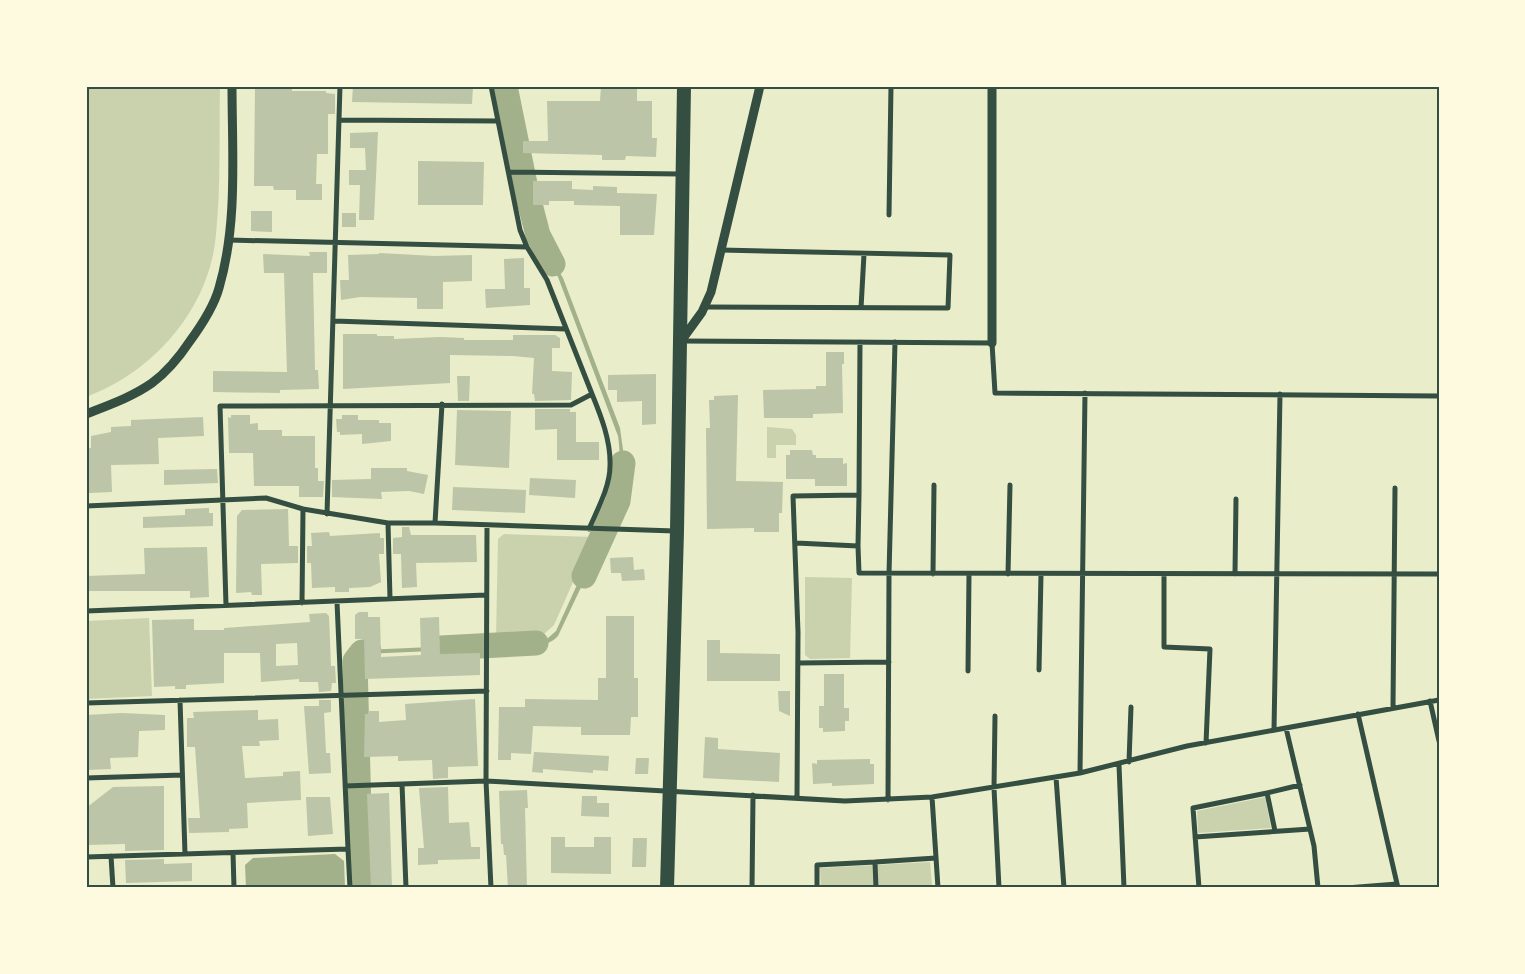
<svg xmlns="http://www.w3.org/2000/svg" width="1525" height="974" font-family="'PT Sans Narrow',sans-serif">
<rect width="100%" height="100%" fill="#e9edc9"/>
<path fill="#cad2ad" d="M86,86H220C219,135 221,185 216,234C210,308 154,372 86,397Z
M767,427L792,429L796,435V445H776V458H767Z
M504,534L593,537L554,625L543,635L496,637L498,539Z
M805,577L852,578L850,658L810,659L805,655Z
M149,618L152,696L86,699V621Z
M1265,797L1271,828L1198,833L1197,811Z
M930,862L932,885L821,888L820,868Z"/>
<path fill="#a3b18a" d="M524,186H527L537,233L563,278L620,428L624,457L623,474L613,511L610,509C618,484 622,462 618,436L558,277L533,234Z
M596,543L601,545L558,636C545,650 521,647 503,648V644L541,641L548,638L556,631Z
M476,645V649L365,654L359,659L358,676H353L354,658L364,650Z
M359,805H362L366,888H362Z
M335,854L344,861L345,888H246L245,865L253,858Z"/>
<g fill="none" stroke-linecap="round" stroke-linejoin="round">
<path stroke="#a3b18a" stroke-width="25" d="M505,86L526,189L538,235L553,264
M584,576L618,501L623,463
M441,648L536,643
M361,888L355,661L362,652L369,651"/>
</g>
<path fill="#bcc5a7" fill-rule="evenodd" d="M255,86H292V91H326V93L335,94V114H328V154H317L316,184H322V200H296V190H274L273,186H254Z
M353,86H473L472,104L352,102Z
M601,86H637V101H652V138H657L656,157L626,156L625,160H602V155L523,153V141H548L547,101H600Z
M378,132L374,220H359L360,185H349V170H366L365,148H350V133Z
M418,161L484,162L483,205H418Z
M533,181H572V189L593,190V186L617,187V193L657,194L654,235H620V206L574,205V201H549V205H533Z
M251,211H272V232L251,231Z
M342,213H356V227H342Z
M309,252H327V273H313L315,370H318L319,389L280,390V393L213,392V371L287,372L284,273H264L263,254L310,256Z
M379,253L434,256L472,255V281L443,282V309H417V298L360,297L341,300L340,280H349L348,255L379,254Z
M524,258V288H530V305L486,308L485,289H505L504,259Z
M343,334H377V336H394V339L440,337L464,338V340H513V335H555L560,338V348H552V371L572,372L571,400L535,401L534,394H532L534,358L513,356L450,355V383L343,389Z
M826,352H844V364H842L843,413L813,414V418H764L763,390L816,389V386H826Z
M656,374V424L642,425V401L617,402V390H608V375Z
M457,376H470L469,401H458Z
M738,395L736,481L783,482L782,513H779V532H754V528L707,529L706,428H710L709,400H714V396Z
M535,409H570V412H576V442H599V460H557V429L535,430Z
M457,410L511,411L509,468L455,465Z
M231,415H250V424L258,423V430H282V436H315V468H318V481H324L323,497H299V486H254L253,453H229L228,417L231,418Z
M342,415H358V420H379V423H391V441L362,444V434L340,435V432H337L336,419H342Z
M203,417L204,436L158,438L159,464L111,465L112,492L89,493L87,448H91V436L111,432V427L131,426V420Z
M790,450H812L813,455H816V458H843V464L847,463V486H815V479H786V455H790Z
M371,468H407V471L428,475L424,494L409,491L381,492L382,499L332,497V480L371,479Z
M217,469L218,483L164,485V470Z
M530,478L576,480L575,498L529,495Z
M453,487L526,490L525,513L452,510Z
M209,508V513H213V526L143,528V517L185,515V509Z
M288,509L289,546H298V563L261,564L262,595H252L251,592L236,593L237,516L242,510Z
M402,527H409L411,535H476L477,562L416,563L417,587L402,588L401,554H393V538L402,537Z
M329,532L330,536L380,533V538H384V554H379L381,582L370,587L349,588V592H335V587L312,588L311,563H307V546H312L311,533Z
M207,547L209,597L190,598V591H86V576L145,574L144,548Z
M633,557L634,570L644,569L645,580L622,581L621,573H611L610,558Z
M359,612H368V617H380L381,657L421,655L420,618L439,617L440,654L480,653V675L365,679L364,639H355V615Z
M326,613L329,616L331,666H335L336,683H332L331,691L319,692L318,682H299V679L261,682L260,653H224V683L186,685V689H175V686L154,687L152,620L194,619V630H224V628L310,622L309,614ZM297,643L298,665L276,666V644Z
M606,616H634V678H638V717H631L630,735H581V727L533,726L531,754L511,753V760H498L499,707H525V699L598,700V678H606Z
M707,640H720V653L780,654V681H707Z
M824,674H844V708H849V721H845V731L823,732V728H819V706H824Z
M778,691H790V716L779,711Z
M475,699L478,766L448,767V778L433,779L432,760L398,761V756L364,757L365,714H368V711H379V722L406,720L405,704Z
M319,700H331V712L324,713L326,753H330L331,773L309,774L304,706H319Z
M258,710V720L278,719L279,740L259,741L260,746H242L245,778L283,776V772L300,771L301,800L247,803L248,828L229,829V832L189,833L188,818H200L195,747H187V718H194L193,712Z
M122,713L165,715V730L139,731L138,757L110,758L111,769L86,770V715Z
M705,737L718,738V749L780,753L779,782L703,778Z
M534,752L609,756L608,771L593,770V773L543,769V773L532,772Z
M636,758H649L648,774H635Z
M870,759V764H874V784L832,786V783L813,784L812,763L817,764V760Z
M164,786V850L125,851V844L86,845V808L113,787Z
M448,787L449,823L469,822L471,847H480V859L438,860V864L418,865V848H424L419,788Z
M527,790L528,808H525L527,888H508L506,855H504L503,844H501L499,791Z
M389,793L392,888H371L367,794Z
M582,796H597V803H609V817L581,816Z
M306,797H330L333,834L308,836Z
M551,837H565V847H594V837H611V874L551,873Z
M633,838H647L646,867H632Z
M164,859V864L192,863V881L126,883L125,860Z"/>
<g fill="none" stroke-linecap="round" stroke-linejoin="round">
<path stroke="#344e41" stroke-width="5" d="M339,120L498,121
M509,172L681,174
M889,215L891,86
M229,240L527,247
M704,307L948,308L950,255L721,250
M861,308L864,254
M334,321L566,329
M681,341L992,343L995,393L1439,396
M442,404L435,523L675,531
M86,506L266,498L303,509L388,523H435
M327,514L340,86
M388,523L390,599
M487,526L486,781L491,888
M589,529C597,510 610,487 610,466C611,441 601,416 592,394
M796,543L858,546L859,573L1439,574
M858,546L859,495
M933,574L934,485
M1008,574L1010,485
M1164,574V647L1210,649L1206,743
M1235,574L1236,499
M302,603L303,509
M226,605L220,406L571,405L592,394L547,280L527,247L520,230L491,86
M86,611L486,595
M798,663L889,662
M1039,670L1041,574
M968,671L969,574
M180,700L185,854
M1430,701L1439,741
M86,703L487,691
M1393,708L1395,488
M1358,714L1398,888
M995,716L994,788L999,888
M1286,728L1314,846L1318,888
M1274,730L1280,394
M1129,762L1131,707
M1119,765L1124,888
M1080,773L1085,393
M1056,777L1064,888
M86,778L182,775
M402,784L406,888
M345,786L486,781L845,801L932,797L1080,773L1187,746L1439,700
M1267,793L1300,785
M932,797L938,888
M797,798L798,632L793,496L859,495L860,342
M888,800L889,574L895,342
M1195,837L1310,829
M348,849L350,888
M233,853L234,888
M111,856L113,888
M86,857L348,849L337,602
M752,888L753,795
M817,888V865L875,862
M876,888L875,862L936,858
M1199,888L1193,808L1267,793L1275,831
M1346,888L1397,884"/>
<path stroke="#344e41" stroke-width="9" d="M992,86V343
M681,341L702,312L711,292L760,86
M86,414C109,405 132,397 152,383C167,372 180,356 190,341C201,326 214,306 219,288C238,223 232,153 232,86"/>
<path stroke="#344e41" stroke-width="14" d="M667,888L677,531L684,86"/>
</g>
<rect width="1525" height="974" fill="none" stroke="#fefae0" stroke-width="175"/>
<rect x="88" y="88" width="1350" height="798" fill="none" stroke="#344e41" stroke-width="2"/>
</svg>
